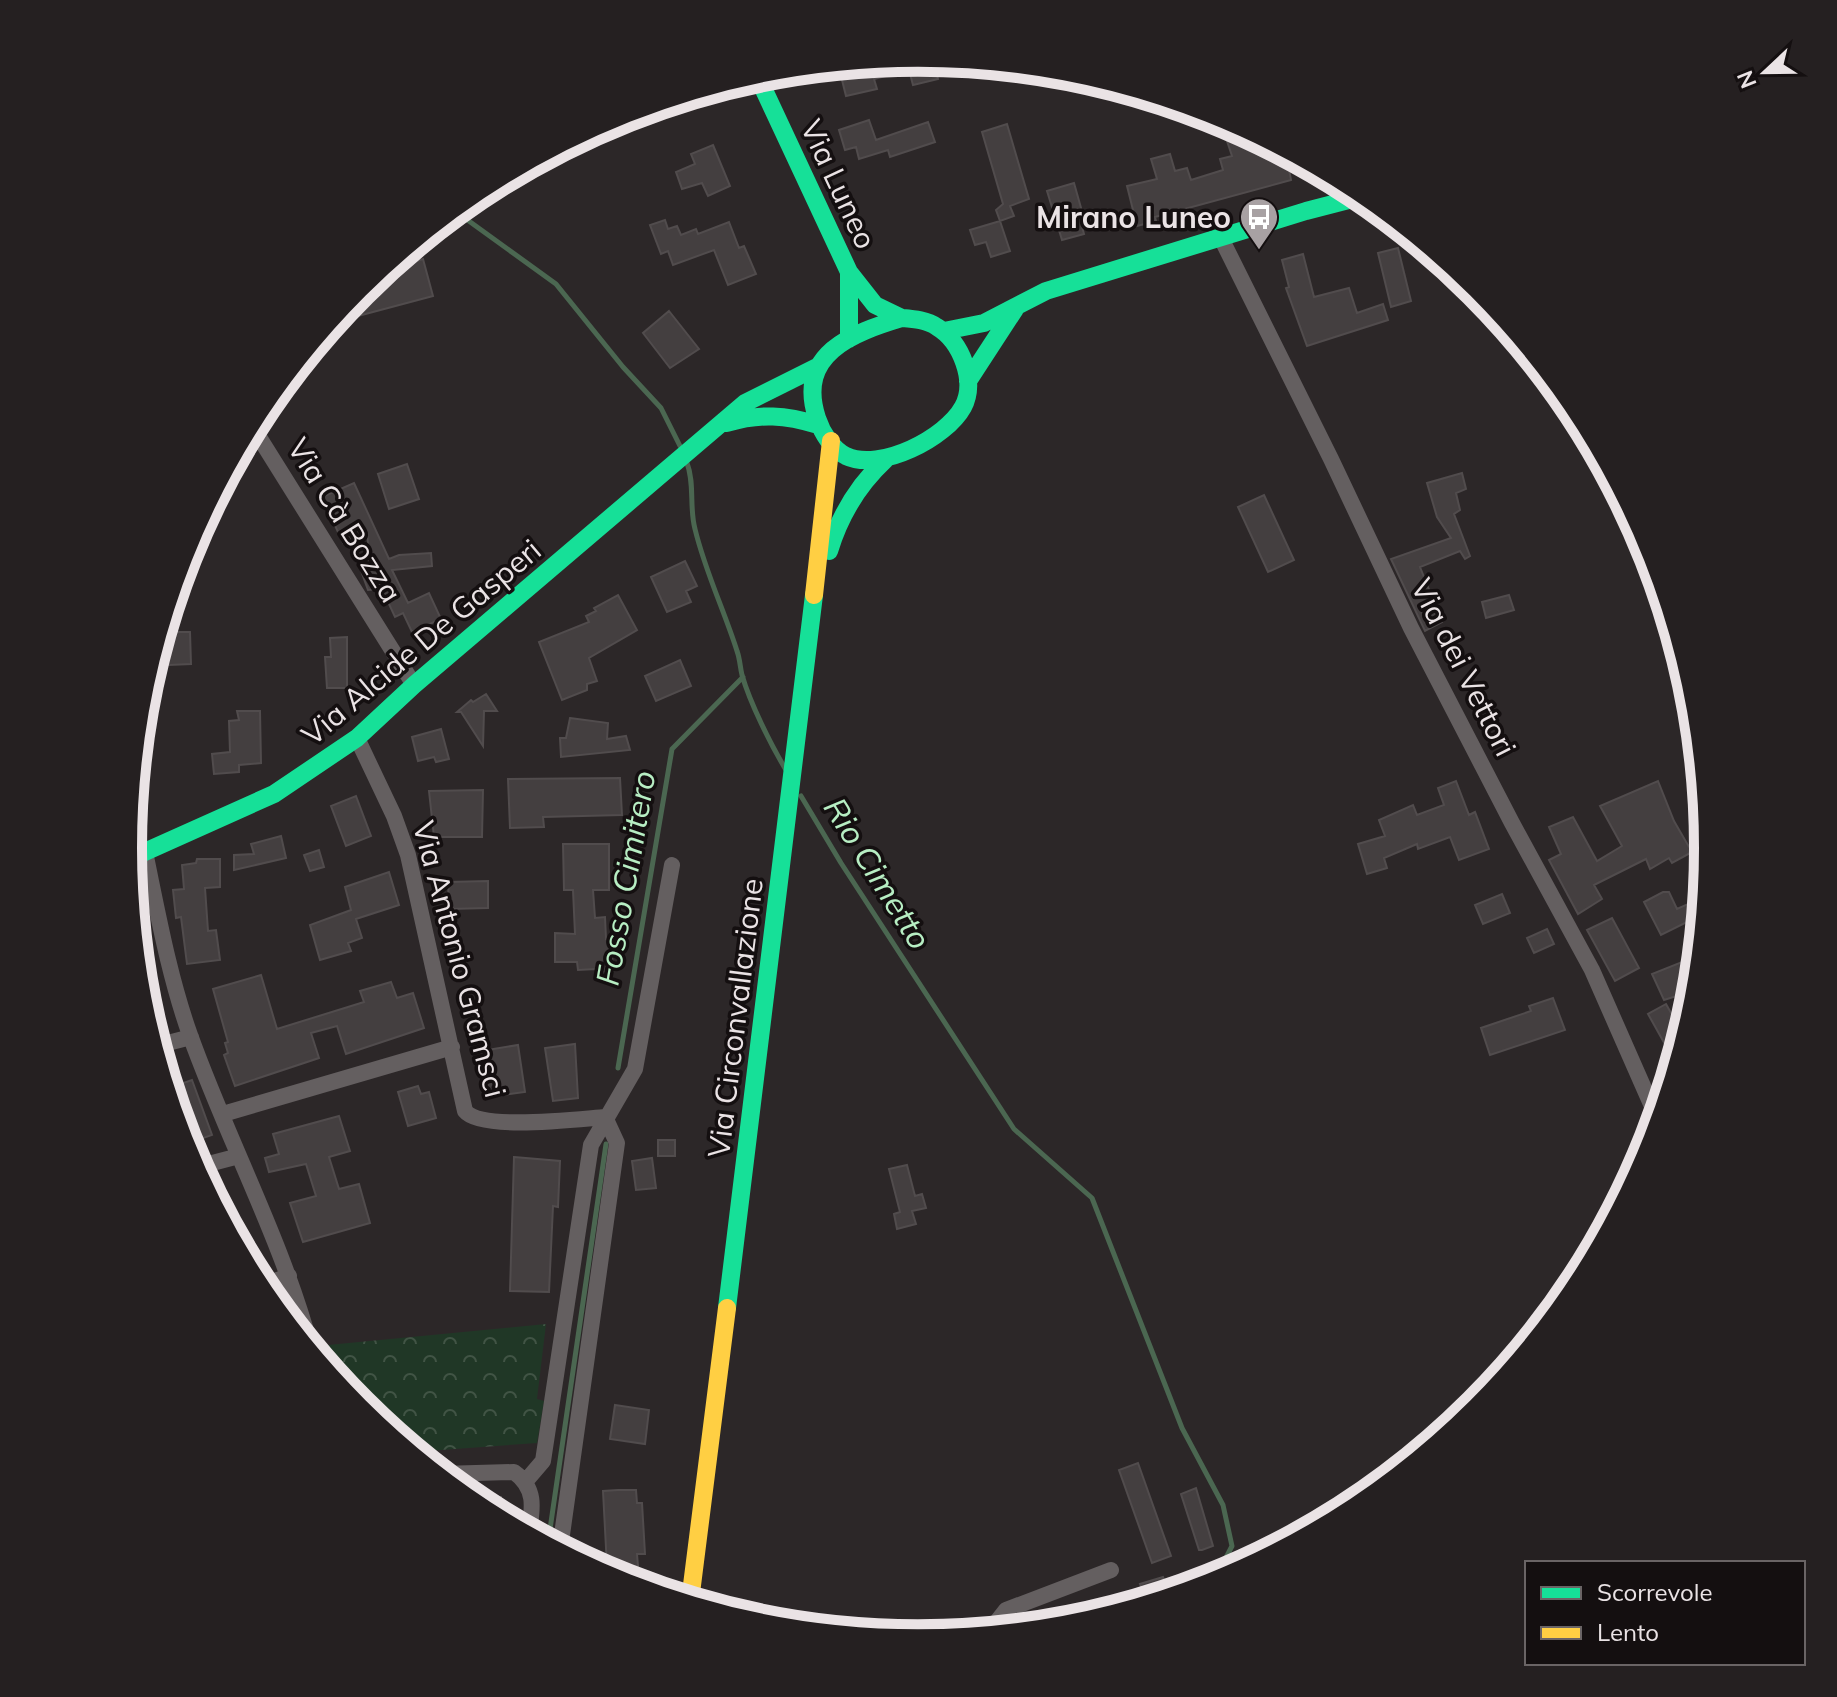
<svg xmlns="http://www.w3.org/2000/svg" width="1837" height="1697" font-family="Mulish,sans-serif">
<defs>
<pattern id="park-crowns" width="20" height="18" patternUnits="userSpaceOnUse" patternTransform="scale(2)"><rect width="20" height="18" fill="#203726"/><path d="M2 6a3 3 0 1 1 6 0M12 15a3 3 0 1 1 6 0" fill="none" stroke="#415445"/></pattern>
</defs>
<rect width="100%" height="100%" fill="#2c2728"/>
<path fill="url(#park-crowns)" d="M546,1324L537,1399L544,1401L537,1443L414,1452L359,1407L340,1383L328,1345Z"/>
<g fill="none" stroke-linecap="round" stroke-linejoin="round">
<path stroke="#4b6751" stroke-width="5" d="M455,211L556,284L623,367L661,408L680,446
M687,463C695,484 689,507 695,529C705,571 724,610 737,651C740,659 740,667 742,675C750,703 771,745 786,770
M801,796L841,863L1014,1129L1092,1198L1182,1428L1223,1505L1232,1546L1214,1581
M618,1068L672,749L743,677
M548,1543L606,1144"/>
</g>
<path fill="#443f40" stroke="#514c4d" stroke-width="2" d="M919,58L933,59L938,79L913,85L909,70L874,79L877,89L846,96L840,72L881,62Z
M869,120L876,140L928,122L935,142L890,157L888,150L859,159L856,147L845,150L839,130Z
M1007,124L1029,199L1010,206L1014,216L1000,221L996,210L1003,204L982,132Z
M1250,135L1286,153L1291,180L1155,217L1156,221L1137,226L1127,186L1157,179L1151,159L1170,154L1175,171L1187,168L1191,180L1223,170L1220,159L1232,156L1227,141Z
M713,145L730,186L708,196L702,183L682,189L676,172L695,164L691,154Z
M1074,183L1085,222L1081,223L1084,234L1062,240L1047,191Z
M665,220L668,229L677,226L681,235L696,229L698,234L729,222L739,248L744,246L756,274L728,285L714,250L673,265L668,251L661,254L650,225Z
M1000,221L1010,251L991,257L986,242L975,245L970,230Z
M1398,248L1411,301L1391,307L1378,253Z
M1303,254L1314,297L1349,288L1357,313L1383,304L1388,320L1307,346L1286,288L1289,287L1282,260Z
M423,259L433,296L358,316L353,298L360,289L378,274Z
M669,311L699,349L670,368L643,333Z
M407,464L419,499L389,509L378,474Z
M1462,473L1466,489L1456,493L1460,510L1454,514L1470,556L1465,559L1460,551L1420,567L1442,622L1425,631L1391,559L1451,538L1437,517L1427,483Z
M354,483L389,559L399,555L431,553L432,566L392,570L408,603L429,593L441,619L412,632L403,613L395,617L382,589L368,590L360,568L370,565L367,532L343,543L322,497Z
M1264,495L1294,560L1268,572L1238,507Z
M685,561L697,586L686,591L691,602L667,612L651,577Z
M618,595L637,630L589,658L597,681L587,684V690L562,700L539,642L589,622L586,616L596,611L594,608Z
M1509,595L1514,610L1486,618L1482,602Z
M162,632H190L191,664L169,665L168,658H154Z
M347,637V688H327L325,657H331L330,638Z
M680,660L691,686L656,701L645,676Z
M486,694L497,711H484L483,746L461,712H457L471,700L473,702Z
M237,711H260L261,763L239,765V772L214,774L212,754L230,752L229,721L239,720Z
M570,718L608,723L607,739L626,736L630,750L561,757L560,738H566Z
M441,729L449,759L436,762L434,757L418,761L412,737Z
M620,778L622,815L543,817L544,827L510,828L508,779Z
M1456,781L1469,815L1475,812L1489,849L1459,860L1450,837L1418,849L1417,844L1384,858L1387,868L1367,874L1358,844L1385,836L1379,820L1413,805L1417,815L1444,805L1438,788Z
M1658,781L1674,821L1692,852L1672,863L1669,858L1650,869L1646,859L1594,885L1602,899L1578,914L1549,860L1561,854L1549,827L1573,817L1597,861L1622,846L1600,806Z
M483,790L482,837H434L429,791Z
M356,796L371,836L346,846L331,806Z
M281,836L286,858L234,870V855L254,854L251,844Z
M563,844H609V890H593L595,918L605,917L606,939L611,938L613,971L597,972L596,969L578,970L577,962H555V933L575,934L573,890H564Z
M319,850L324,867L310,871L304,855Z
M197,859H220V887L205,888L208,931L216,930L220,960L187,964L181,917L176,918L173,890L184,889L182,865L196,863Z
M389,872L399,905L356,919L362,938L348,943L351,951L320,960L310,925L351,910L345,887Z
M488,881V908L449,909L448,882Z
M1663,892H1669L1677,909L1704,897L1703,914L1661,935L1644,902Z
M1502,894L1510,913L1483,924L1475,905Z
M1612,918L1639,968L1615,981L1587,930Z
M1547,929L1554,944L1534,953L1527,938Z
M1682,962L1692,991L1664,1000L1652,974Z
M261,975L277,1029L364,1002L360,991L391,982L397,998L413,993L424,1028L346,1054L337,1026L311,1033L319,1058L235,1086L224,1055L228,1053L225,1043L228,1042L213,989Z
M154,993L165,1032L153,1035L142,996Z
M1553,998L1565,1030L1490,1055L1481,1028L1531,1011L1529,1006Z
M1666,1004L1684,1036L1679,1050L1671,1055L1648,1014Z
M575,1044L578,1098L553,1101L545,1048Z
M518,1045L525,1092L489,1097L481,1051Z
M192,1080L212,1135L186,1144L169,1088Z
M418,1086L421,1094L429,1092L436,1118L408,1126L398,1092Z
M339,1116L350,1151L329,1157L339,1189L359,1184L370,1223L303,1242L290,1203L316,1196L306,1164L269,1172L265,1158L279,1154L273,1134Z
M658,1140H675V1156H658Z
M514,1157L560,1161L558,1207L553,1206L549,1292L510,1291Z
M652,1158L656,1188L636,1190L632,1161Z
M907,1165L915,1196L922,1194L926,1208L912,1211L916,1224L897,1229L894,1214L900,1212L889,1169Z
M615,1405L649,1410L645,1444L610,1439Z
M1138,1463L1171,1556L1152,1563L1119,1470Z
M1196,1488L1213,1546L1202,1550H1199L1181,1494Z
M618,1490H636L637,1503H642L645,1554H637L638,1566L607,1567L603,1491Z
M501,1497L500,1517L471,1499Z
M1163,1577L1169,1595L1147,1601L1140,1584Z"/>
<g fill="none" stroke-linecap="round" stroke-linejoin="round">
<path stroke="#645f60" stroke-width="16" d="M1221,238L1331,459L1411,628L1512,823L1592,970L1658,1120
M252,426L414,685
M357,738L394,816L408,855L465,1111C481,1131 578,1119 605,1117
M145,852C158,914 169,976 190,1035C228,1141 282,1240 311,1348
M156,1046L191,1037
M223,1114L452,1047
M197,1167L239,1156
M260,1286L289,1276
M441,1474L514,1472C536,1488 533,1507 529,1532
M525,1482L543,1461L591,1145L635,1069L672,865
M560,1549L617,1143L605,1117
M997,1631L995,1624L1006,1610L1111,1570"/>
<path stroke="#16e098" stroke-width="18" d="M757,75L849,272L875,305L902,318
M849,272V339
M902,318C914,319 927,320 937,327C961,341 977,382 963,407C946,438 880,472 846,456C832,449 822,433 817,418C796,354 852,333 902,318Z
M944,331L984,323L1046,291L1306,211L1364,196
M968,381L1015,309
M727,423C760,413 786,415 818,425
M829,551C840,515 857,486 885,460
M129,859L274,794L357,738L414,685L745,403L819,366
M727,1308L814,595"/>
<path stroke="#ffcf43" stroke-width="18" d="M814,595L831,441
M690,1601L727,1308"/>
</g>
<defs>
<g id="bus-pin" transform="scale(2)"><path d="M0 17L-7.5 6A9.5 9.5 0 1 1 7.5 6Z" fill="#a8a1a3" stroke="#140f10"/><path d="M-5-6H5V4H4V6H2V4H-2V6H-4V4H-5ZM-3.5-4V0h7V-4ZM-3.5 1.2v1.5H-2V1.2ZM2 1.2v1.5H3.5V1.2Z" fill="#fff"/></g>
</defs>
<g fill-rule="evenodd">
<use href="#bus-pin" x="1259" y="217"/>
</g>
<g text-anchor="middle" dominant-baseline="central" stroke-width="7" stroke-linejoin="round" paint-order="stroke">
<g font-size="30" fill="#eae3e5" stroke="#140f10">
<text transform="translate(839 184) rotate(65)">Via Luneo</text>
<text transform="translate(345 520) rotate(58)">Via Cà Bozza</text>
<text transform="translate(421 642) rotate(-40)">Via Alcide De Gasperi</text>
<text transform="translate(1464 667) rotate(63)">Via dei Vettori</text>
<text transform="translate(460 959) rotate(75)">Via Antonio Gramsci</text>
<text transform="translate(735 1018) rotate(-83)">Via Circonvallazione</text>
</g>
<g font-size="30" font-weight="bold" fill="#eae3e5" stroke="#140f10" text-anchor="end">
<text x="1231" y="217">Mirano Luneo</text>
</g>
<g font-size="32" font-style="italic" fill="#b7eec3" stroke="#140f10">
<text transform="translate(878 873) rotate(58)">Rio Cimetto</text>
<text transform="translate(625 878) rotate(-80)">Fosso Cimitero</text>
</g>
</g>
<path d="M0 0H1837V1697H0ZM142 848a776 776 0 1 1 1552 0a776 776 0 1 1-1552 0Z" fill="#252021" fill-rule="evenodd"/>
<path fill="none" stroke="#eae3e5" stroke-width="10" d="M142 848a776 776 0 1 1 1552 0a776 776 0 1 1-1552 0Z"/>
<rect x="1525" y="1561" width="280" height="104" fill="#140f10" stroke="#6a6465" stroke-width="2"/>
<rect x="1541" y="1587" width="40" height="12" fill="#16e098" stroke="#6a6465" stroke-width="2"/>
<text x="1597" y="1601" font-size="24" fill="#eae3e5">Scorrevole</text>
<rect x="1541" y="1627" width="40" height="12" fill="#ffcf43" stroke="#6a6465" stroke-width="2"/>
<text x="1597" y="1641" font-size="24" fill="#eae3e5">Lento</text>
<g transform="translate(1765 72) rotate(248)" stroke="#140f10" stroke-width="6" paint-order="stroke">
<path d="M0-6L14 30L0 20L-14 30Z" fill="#eae3e5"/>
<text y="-12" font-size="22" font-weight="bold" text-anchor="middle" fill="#eae3e5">N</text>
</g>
</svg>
